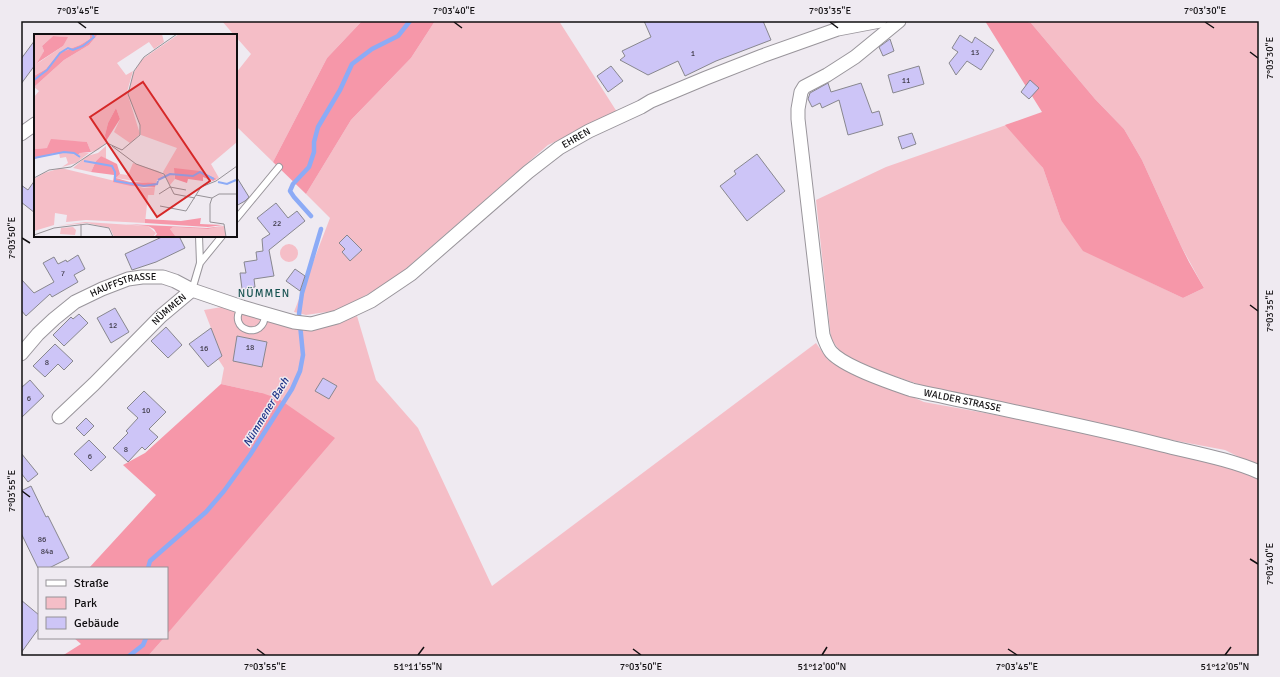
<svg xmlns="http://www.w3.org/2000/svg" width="1280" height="677" font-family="Signika,sans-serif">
<rect width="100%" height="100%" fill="#efeaf1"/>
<path fill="#f5bec7" d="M222,21H362L327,58L273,162L236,126V73L251,54L236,37V35H234Z
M435,21H559L617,112L548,145L394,279L340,310L306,315L294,312L330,218L306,194L351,120L411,58Z
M1025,21H1259V467L1225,450L1177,441L933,389L885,373L843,355L831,339L816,200L886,167L1009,124L1043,168L1061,220L1137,276L1183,298L1204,288L1181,246L1142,160L1124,129L1095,99L1031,23Z
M280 253a9 9 0 1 1 18 0a9 9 0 1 1-18 0Z
M222,307L269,322L306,328L330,325L357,316L376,380L418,428L492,586L816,343L828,360L924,402L1035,422L1156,448L1249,472L1259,477V656H148L164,638H167V634L262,393L221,384L224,368L213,351L218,346L204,310Z"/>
<path fill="#f697a9" d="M362,21H435L411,58L351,120L306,194L273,162L327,58Z
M985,21H1025L1031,23L1095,99L1124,129L1142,160L1181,246L1189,262L1204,288L1183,298L1083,251L1061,220L1043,168L1005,125L1042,112Z
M221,384L262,393L279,399L335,438L167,634V568H89L156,495L123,465L145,453Z
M74,638H164L148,656H62L81,644Z"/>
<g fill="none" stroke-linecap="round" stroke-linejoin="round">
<path stroke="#8cabf6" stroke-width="4.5" d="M311,216L294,197L290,191L293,184L309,167L314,152V142L318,127L340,90L352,64L372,49L398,36L410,21
M148,568L150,561L206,512L224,491L250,455L292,389L300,371L303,355L299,314L302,293L321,229
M129,656L143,645L146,638"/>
</g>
<path fill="#cdc5f7" stroke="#88878e" d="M644,21H763L771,40L716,61L685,76L678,61L648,75L620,60L625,56L622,51L651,37Z
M960,35L972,43L975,37L994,50L981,70L967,61L956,75L949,63L958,52L952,48Z
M890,39L894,51L883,56L879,47Z
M35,40V65L21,84V59Z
M611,66L623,81L608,92L597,76Z
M919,66L924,84L893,93L888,75Z
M1030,80L1039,88L1029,99L1021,92Z
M828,83L831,92L861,83L872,113L879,111L883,125L848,135L839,100L822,108L820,103L812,107L808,99L810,93Z
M912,133L916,144L902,149L898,137Z
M757,154L785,191L747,221L720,186L736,174L734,171Z
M236,176L249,197L245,201L236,206Z
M35,180V213L21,202V185L28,190Z
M276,203L288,218L297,211L305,221L269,250L274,276L254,279L255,287L242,289L240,273H246L244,262L257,260L256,252L263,251L262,239L270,234L257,218Z
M347,235L362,250L350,261L342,252L345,249L339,243Z
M164,236H179L185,248L156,262L132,270L125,254Z
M78,255L85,269L74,275L78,282L52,297L50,294L26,316L21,310V279L34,293L54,282L43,263L54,257L58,264L66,260L67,262Z
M295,269L305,276L300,291L286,281Z
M115,308L129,332L111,343L97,318Z
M79,314L88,323L64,346L53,335L71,317L73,319Z
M166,327L182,345L168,358L151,341Z
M211,328L222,356L208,367L189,344Z
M237,336L267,342L262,367L233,361Z
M55,344L73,361L64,370L58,364L45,377L33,366Z
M323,378L337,386L329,399L315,391Z
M30,380L44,396L21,418V388Z
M144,391L166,412L149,429L158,437L145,450L142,447L128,462L113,448L128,433L126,431L138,418L127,408Z
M86,418L94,426L84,436L76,428Z
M89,440L106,457L91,471L74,454Z
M21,453L38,474L28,482L21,473Z
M31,486L46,517L48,516L69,558L49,568H38L21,533V491Z
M21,600L39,615V628L21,653Z"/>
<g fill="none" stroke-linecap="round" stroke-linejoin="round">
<g stroke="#99959b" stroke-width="8">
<path id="lane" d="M236,219L279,167
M200,263L222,236
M192,290L200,263L199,236
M242,307C225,330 265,342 265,314"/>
</g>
<g stroke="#99959b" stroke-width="15">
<g id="street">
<path id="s1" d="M899,21L855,57L827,75L804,87L801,92L798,109V119L823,335C825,341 827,347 831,352C844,367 892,383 912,390C996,408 1079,424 1162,445C1194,453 1229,459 1259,472"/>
<path d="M21,134L35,124"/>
<path id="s2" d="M21,354L38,334L54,319L75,302L102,289L128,279L142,277H163L175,281L192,290L242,307L294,322L311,324L337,317L371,301L411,274L528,172L559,148L589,131L641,107L651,101L706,78L762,56L838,29L880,21"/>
<path id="s3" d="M59,417L94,384L161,316L192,290"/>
</g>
</g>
<use href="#lane" stroke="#fff" stroke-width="6"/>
<use href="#street" stroke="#fff" stroke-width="13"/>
</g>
<path fill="none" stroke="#110f11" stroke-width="1.5" d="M78,22L86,28M454,22L462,28M830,22L838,28M1205,22L1214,28M1250,52L1258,58M22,238L30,243M1250,305L1258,311M22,491L30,497M1250,559L1258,564M257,649L265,655M633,649L641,655M1008,649L1017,655M418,655L424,647M822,655L827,647M1225,655L1231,647"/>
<g text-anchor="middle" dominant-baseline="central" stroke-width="3" stroke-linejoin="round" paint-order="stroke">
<g font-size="8" fill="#403c4a">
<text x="975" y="52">13</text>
<text x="693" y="53">1</text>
<text x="906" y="80">11</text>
<text x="277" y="223">22</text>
<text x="63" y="273">7</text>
<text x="113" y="325">12</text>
<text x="250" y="347">18</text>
<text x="204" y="348">16</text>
<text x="47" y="362">8</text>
<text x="29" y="398">6</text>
<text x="146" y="410">10</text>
<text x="126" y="449">8</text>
<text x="90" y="456">6</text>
<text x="42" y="539">86</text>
<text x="47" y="551">84a</text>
</g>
<g font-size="10" fill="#110f11" stroke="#efeaf1">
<text stroke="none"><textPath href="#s2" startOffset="651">EHREN</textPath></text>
<text stroke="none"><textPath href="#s2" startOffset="127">HAUFFSTRASSE</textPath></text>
<text stroke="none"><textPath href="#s3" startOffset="154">NÜMMEN</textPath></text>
<text stroke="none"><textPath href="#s1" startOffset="527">WALDER STRASSE</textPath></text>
</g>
<g font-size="11" letter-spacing="1" fill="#15514f" stroke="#efeaf1">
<text x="264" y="293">NÜMMEN</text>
</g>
<g font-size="11" font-style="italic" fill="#1b3186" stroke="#efeaf1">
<text transform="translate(266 412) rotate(-59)">Nümmener Bach</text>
</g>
</g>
<g transform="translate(34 34)">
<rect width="203" height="203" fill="#efeaf1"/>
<path d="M0,0H56V5L46,11L25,19L12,35L0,42ZM19,2L31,3L29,12L4,29L10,17L8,12ZM64,0H128L130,8L120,15L115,8L83,29L92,41L99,37L93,58L106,100L96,109L80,98L86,85L82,74L74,89L71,101L72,109L64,116L57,118L53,108L25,107L13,114L0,115V63L5,57L0,53L30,26L55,11ZM145,0H203V108L177,130L185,144L183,145L166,137L140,140L141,145L136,151L129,138L143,114L107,101L106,90L94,61L99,40L107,26ZM72,112V125L67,122L62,127L57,138L39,134L53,122L64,119ZM25,119H40L43,122L46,119H55L42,129L28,133L34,129L32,123L26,124ZM99,129L124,137L132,143L123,146L122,149H114L82,144L86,140L94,141ZM27,134L110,154L121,153L120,161H114L111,189L52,186L32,188L33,181L21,179L20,191L0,197V145L10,139ZM51,188L114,192L122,199L119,203H80L76,194L53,189L23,192ZM190,192L192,203H142L136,195L139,193L174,195ZM39,193L42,196L41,201L26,200L27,194Z" fill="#f5bec7" fill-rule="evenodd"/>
<path d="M56,0H64L55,11L30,26L0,53V42L12,35L25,19L46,11L56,5ZM19,2L34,3L29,12L3,29L10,17L8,12ZM82,74L86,85L72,107L71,101L74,89ZM17,105L53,108L57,118L46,119L43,122L40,119H21L0,125V115L13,114ZM67,122L83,130L86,140L82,144L96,148L122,149L121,153L97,152L79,148L80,141L57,138L62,127ZM140,134L166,137L183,145L179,147L169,143V147L154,145L153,149L141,145ZM167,184L166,190L189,191L174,193L111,189V185L147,187ZM92,190L173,194L190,192L174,195L139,193L136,195L142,203H120L123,200L120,195L114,192Z" fill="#f697a9"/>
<path fill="none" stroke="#8cabf6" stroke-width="2" d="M0,46L13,36L26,19L34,14L39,16L49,12L60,3L58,0M0,124L30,118L40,119L46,123M50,127L78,132L81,138V147L110,152L123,150L124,147M124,146L136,140L159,142L166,138L180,145M184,148L193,150L202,146"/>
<path fill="none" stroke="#969297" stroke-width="1" d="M78,112L102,130L130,140L140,160L161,164M0,144L15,136L37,133L73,109L88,116L106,101V91L94,60L100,37L110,23L143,0M136,153L152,156M125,160L136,153M162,161L178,164M126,172L152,177L167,153L182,147L203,132M47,190V203M0,201L20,194L53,190L75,194L79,203M192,203L190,190L176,188V170L178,164L185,160H203"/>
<path fill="#d62828" fill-opacity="0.15" stroke="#d62828" stroke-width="2" d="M109,48L176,147L123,183L56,83Z"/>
<rect width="203" height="203" fill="none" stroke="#110f11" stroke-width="2"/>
</g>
<rect width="1280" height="677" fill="none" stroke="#efeaf1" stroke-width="44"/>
<rect x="38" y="567" width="130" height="72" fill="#efeaf1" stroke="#969297"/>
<rect x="46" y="580" width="20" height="6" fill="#ffffff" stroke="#969297"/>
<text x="74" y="587" font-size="12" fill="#110f11">Straße</text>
<rect x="46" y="597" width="20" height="12" fill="#f5bec7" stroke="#969297"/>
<text x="74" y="607" font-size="12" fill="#110f11">Park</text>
<rect x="46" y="617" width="20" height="12" fill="#cdc5f7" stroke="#969297"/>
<text x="74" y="627" font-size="12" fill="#110f11">Gebäude</text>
<rect x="22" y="22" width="1236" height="633" fill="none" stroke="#110f11" stroke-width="1.5"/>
<g font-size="10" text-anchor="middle" fill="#110f11">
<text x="78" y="14">7°03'45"E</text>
<text x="454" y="14">7°03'40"E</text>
<text x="830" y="14">7°03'35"E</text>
<text x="1205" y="14">7°03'30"E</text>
<text transform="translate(1269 58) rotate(-90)" y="4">7°03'30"E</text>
<text transform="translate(11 238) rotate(-90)" y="4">7°03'50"E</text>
<text transform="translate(1269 311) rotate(-90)" y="4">7°03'35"E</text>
<text transform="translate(11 491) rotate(-90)" y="4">7°03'55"E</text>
<text transform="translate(1269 564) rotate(-90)" y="4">7°03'40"E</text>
<text x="265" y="670">7°03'55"E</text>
<text x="418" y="670">51°11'55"N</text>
<text x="641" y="670">7°03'50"E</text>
<text x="822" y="670">51°12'00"N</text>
<text x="1017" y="670">7°03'45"E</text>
<text x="1225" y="670">51°12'05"N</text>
</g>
</svg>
